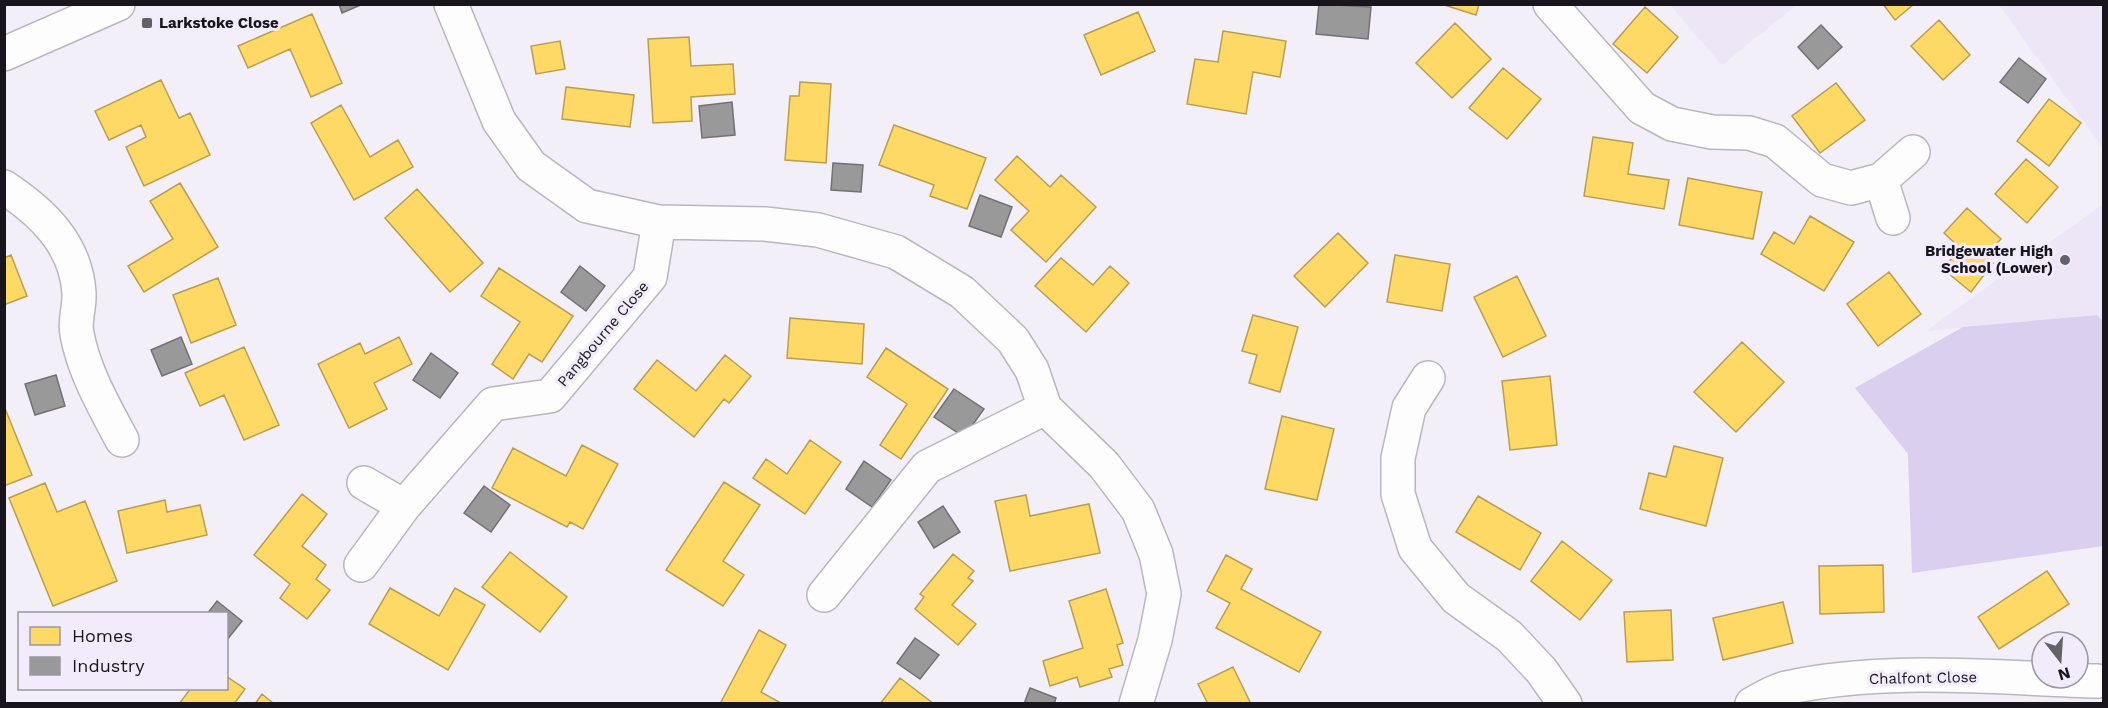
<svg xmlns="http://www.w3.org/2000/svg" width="2108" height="708" font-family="'Work Sans',sans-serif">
<rect width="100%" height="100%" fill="#f2eff8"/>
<path fill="#ece6f7" d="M1670,5H1797L1722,65Z
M1999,5H2103V148Z
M2103,204V322L2097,315L1926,331Z"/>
<path fill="#dacfef" d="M2097,315L2104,322L2103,546L1912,573L1908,454L1855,388L1963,327Z"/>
<path fill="#ffd966" stroke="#ba9e50" stroke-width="1.5" d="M1441,4H1479L1476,15Z
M1883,4H1914L1895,20Z
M1645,7L1678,37L1647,73L1613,44Z
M1138,12L1155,51L1101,75L1084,35Z
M312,14L342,83L311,97L290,49L248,68L238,46Z
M1939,20L1970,55L1943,80L1911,46Z
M1455,23L1491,59L1452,98L1416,63Z
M1223,31L1286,41L1280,77L1253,72L1246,114L1187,104L1195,59L1218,62Z
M689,37L691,66L733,64L735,94L691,97L692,121L653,123L648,39Z
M560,41L565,69L536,74L531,46Z
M1503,68L1541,99L1507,139L1469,108Z
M161,80L179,118L190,113L210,155L144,186L126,147L146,137L141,125L109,140L95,111Z
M800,82L831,84L826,163L785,160L790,96H799Z
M1836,83L1865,120L1820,153L1792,116Z
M566,87L634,95L630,127L562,119Z
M2049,99L2081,123L2049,166L2017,141Z
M341,105L370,157L398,140L413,167L354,200L311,123Z
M894,125L986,158L967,209L930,196L934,185L879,165Z
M1593,137L1633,143L1628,174L1669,180L1664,209L1584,196Z
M1017,156L1050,187L1061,175L1096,207L1046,262L1011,230L1029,211L995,180Z
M2026,159L2058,187L2027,223L1995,194Z
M1688,178L1762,192L1753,239L1679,225Z
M180,183L218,247L144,292L128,266L173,239L150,201Z
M417,189L483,263L450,292L385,218Z
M1967,208L2001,239L1985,256L1993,263L1971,292L1943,269L1960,248L1944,233Z
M1810,216L1854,242L1824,291L1761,254L1774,232L1794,244Z
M1338,233L1368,263L1325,307L1294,276Z
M11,255L27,296L4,305V258Z
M1395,255L1450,264L1442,311L1387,302Z
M1061,258L1093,285L1110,266L1129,283L1086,332L1035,286Z
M499,268L573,316L542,362L529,354L513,379L492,364L520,322L481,296Z
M1889,272L1921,314L1878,346L1847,304Z
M1517,276L1546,336L1503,357L1474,297Z
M218,278L236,325L191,343L173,295Z
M1253,315L1298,327L1280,392L1249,383L1257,355L1242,351Z
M790,318L864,324L862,364L787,358Z
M399,337L412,364L374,383L387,409L349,428L318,364L360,343L365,354Z
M1742,342L1784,382L1736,432L1694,392Z
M244,347L279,425L244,440L224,395L200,406L185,373Z
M886,348L948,389L901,459L880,445L907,404L867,377Z
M725,355L751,376L729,403L724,399L694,437L634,389L657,360L696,391Z
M1550,376L1557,445L1510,450L1502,381Z
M4,406L32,475L4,486Z
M1282,416L1334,429L1317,500L1265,489Z
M810,440L841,462L805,514L753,478L766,459L787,474Z
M582,445L618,464L583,529L570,522L567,527L492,488L513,448L566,476Z
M1674,446L1723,458L1706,526L1640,509L1649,473L1666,477Z
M724,482L760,505L723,561L744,575L723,606L666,570Z
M45,483L57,512L85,501L117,581L53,606L9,498Z
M302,494L327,514L302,546L326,565L316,579L330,590L307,619L280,598L290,584L254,555Z
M1026,495L1030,516L1089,504L1100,553L1010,571L995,501Z
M1478,496L1541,533L1520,570L1456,532Z
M165,500L167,512L200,505L207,535L127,553L118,511Z
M1562,541L1612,580L1580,620L1531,581Z
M510,552L567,597L540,632L482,587Z
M953,554L974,571L968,578L973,581L952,605L976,624L958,645L915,609L924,597L920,594Z
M1226,555L1252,569L1241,589L1321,632L1299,672L1216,628L1230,603L1207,591Z
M1883,565L1884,612L1820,614L1819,566Z
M2047,571L2069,604L1999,649L1978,617Z
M390,588L439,616L455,588L485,605L448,670L369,624Z
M1106,589L1123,643L1117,645L1123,665L1109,669L1112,677L1080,687L1077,677L1050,686L1043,661L1083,648L1069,601Z
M1783,602L1793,643L1723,660L1713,618Z
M1671,610L1673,660L1627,662L1624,612Z
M759,630L786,645L761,692L781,703L720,704Z
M1233,667L1251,704H1208L1198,684Z
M226,676L245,689L234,704H179L191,688H226Z
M900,678L934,704H880Z
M262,694L274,704H255Z"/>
<path fill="#999" stroke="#727274" stroke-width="1.5" d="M339,4H363L342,13Z
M1319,4L1371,7L1368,39L1316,34Z
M1821,25L1842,47L1818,69L1798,47Z
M2019,58L2046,79L2028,103L2000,82Z
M732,102L735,135L702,138L699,106Z
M833,163L863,165L861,192L831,190Z
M980,195L1012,207L1001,237L969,226Z
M580,266L605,286L586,311L561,292Z
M181,337L192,364L162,376L151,350Z
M431,353L458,373L440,398L413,380Z
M56,375L65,406L35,415L25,384Z
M954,389L984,409L964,437L934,417Z
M864,461L891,480L872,507L846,489Z
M484,486L510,505L491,532L464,513Z
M943,506L960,532L934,548L918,522Z
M217,601L242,621L226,641V614H207Z
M915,638L939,655L920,679L897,663Z
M1030,688L1056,698L1054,704H1024Z"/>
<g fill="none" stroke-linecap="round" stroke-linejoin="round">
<g stroke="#b9b7be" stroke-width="36">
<path id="minor" d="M451,4L499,121L531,166L587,206L659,222L765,224L818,230L896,252L962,292L1013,340L1032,370L1045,408L1104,465L1138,510L1156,554L1164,594L1155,640L1136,704
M1550,4L1642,108L1672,124L1712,132L1749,133L1775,141L1822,180L1851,188L1881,180L1913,152
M4,54L118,4
M1881,180L1893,218
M4,187C42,212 76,244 79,293C80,306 74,321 77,334C84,372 104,406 122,440
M1428,378L1409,408L1398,458V494L1415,548L1456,598L1509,636L1541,670L1565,704
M404,506L493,404L550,396L650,277L659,222
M361,565L404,506L364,483
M824,595L927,467L1045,408
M1752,704C1763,698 1774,691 1786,688C1885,666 1996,678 2098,681"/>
</g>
<use href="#minor" stroke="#fdfdfe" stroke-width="33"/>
</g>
<g fill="#646269" stroke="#f1ebfc" stroke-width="2">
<rect x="141" y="17" width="12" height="12" rx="3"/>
<circle cx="2065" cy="260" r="6"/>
</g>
<g text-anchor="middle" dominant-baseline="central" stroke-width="6" stroke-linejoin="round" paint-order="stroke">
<g font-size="15" font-weight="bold" fill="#18161c" stroke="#f1ebfc" text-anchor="start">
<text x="159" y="23">Larkstoke Close</text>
<text x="2053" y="251" text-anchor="end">Bridgewater High<tspan x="2053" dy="17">School (Lower)</tspan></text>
</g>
<g font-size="15" fill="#18161c" stroke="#f1ebfc">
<text transform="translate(603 334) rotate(-50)">Pangbourne Close</text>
<text transform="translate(1923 678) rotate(-1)">Chalfont Close</text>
</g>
</g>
<rect width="2108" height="708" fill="none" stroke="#18161c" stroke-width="12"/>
<rect x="18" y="612" width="210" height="78" fill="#f1ebfc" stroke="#9a96a2" stroke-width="1.5"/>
<rect x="30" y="627" width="30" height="18" fill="#ffd966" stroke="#9a96a2" stroke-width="1.5"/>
<text x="72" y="642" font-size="18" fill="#18161c">Homes</text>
<rect x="30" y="657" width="30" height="18" fill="#999999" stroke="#9a96a2" stroke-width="1.5"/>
<text x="72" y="672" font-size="18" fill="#18161c">Industry</text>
<g transform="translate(2060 660) rotate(163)"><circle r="28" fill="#f1ebfc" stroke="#9a96a2" stroke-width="1.5"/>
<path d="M0-4.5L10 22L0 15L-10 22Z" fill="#646269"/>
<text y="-9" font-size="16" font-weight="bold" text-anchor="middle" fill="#18161c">N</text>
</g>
</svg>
